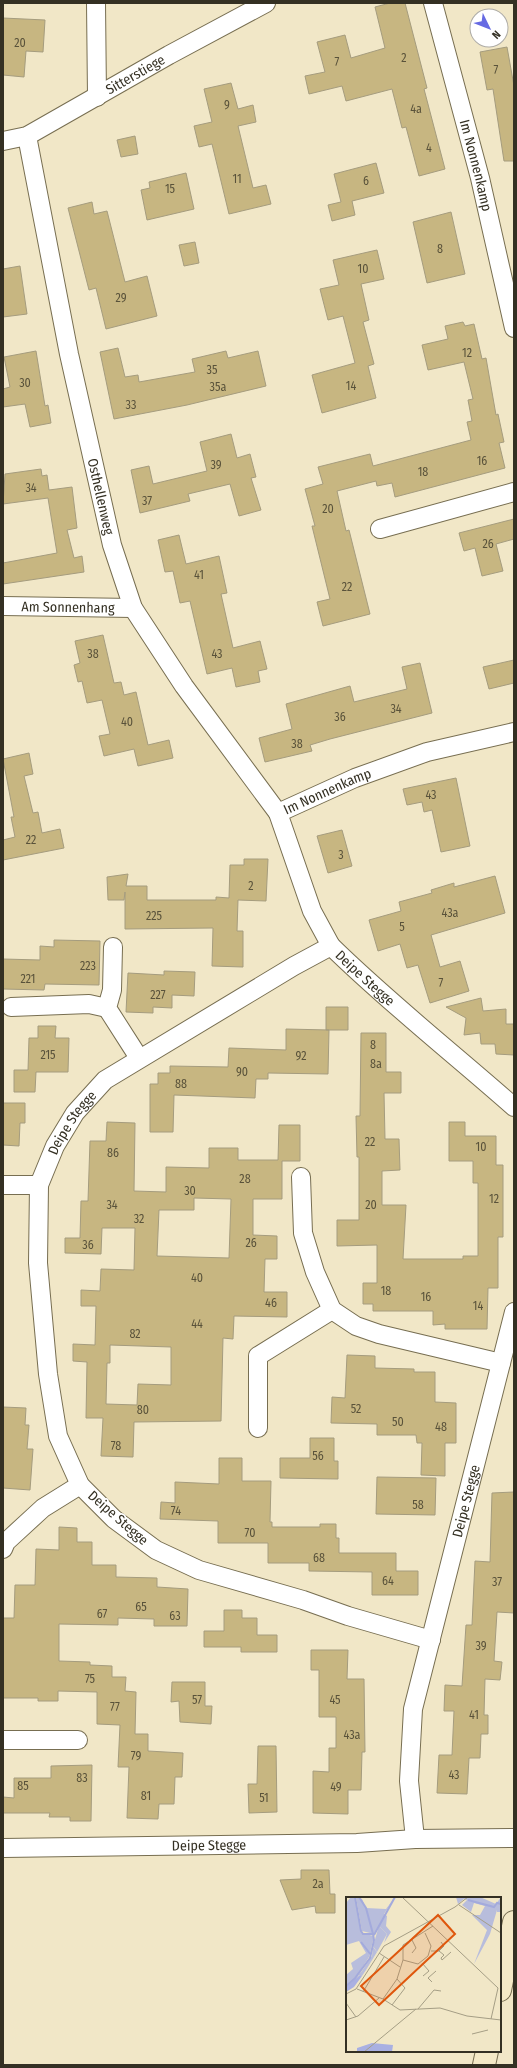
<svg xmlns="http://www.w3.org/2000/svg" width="517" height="2068" font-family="'Fira Sans Condensed',sans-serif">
<rect width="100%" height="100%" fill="#f1e7c7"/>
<path fill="#c7b681" stroke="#a59c7e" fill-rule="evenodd" d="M390,3H405L427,88L424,89L445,169L419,176L406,127L402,128L392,89L346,101L342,86L309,94L305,76L325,72L317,42L345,35L351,58L385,48L375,7Z
M3,18L45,20L43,52L26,51L24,77L3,75Z
M507,47L514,86V161H504L493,89L487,90L480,52Z
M231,83L238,109L253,105L256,122L238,126L253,188L266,185L271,204L229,214L212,144L199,147L194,126L212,122L204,89Z
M135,136L138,154L121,157L117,140Z
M376,163L384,193L352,201L355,215L332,221L328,205L341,202L334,174Z
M186,173L194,209L147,220L141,190L150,188L149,182Z
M92,202L94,214L107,211L125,282L147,276L157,316L106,329L96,288L89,290L68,208Z
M451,212L465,274L427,283L413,222Z
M195,242L199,263L184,266L179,245Z
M377,250L384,279L361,284L369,320L363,322L374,364L368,366L376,398L322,413L312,375L355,363L343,316L328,320L320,289L339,285L333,260Z
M20,266L27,314L3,317V269Z
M463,322L465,326L474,324L482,359L486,358L496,415L498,414L504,442L499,443L505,468L395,497L392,483L377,486L376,481L337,491L346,531L349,530L370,614L323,626L317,602L330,599L312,526H315L305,489L323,484L318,467L370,454L373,466L471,440L467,422L472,421L468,400L473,399L464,362L428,370L422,345L448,339L445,326Z
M118,348L125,377L138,375L139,382L195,372L192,359L226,351L228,358L258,351L266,386L187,405L114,419L100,352Z
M36,351L45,406L48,405L51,423L30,427L25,404L3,407V389L10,387L4,357Z
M231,434L237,458L250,454L256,477L251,478L261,510L239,516L230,484L188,494L190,501L140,513L131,470L149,466L153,484L207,471L200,442Z
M41,469L42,476L47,475L49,490L72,487L77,528L67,530L74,558L82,556L84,572L3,584V563L57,553L48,498L3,504L5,474Z
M514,519V539L496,544L503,571L482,576L475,548L464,551L459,533Z
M179,535L186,564L219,556L227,593L221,594L233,648L260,641L267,669L258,671L260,682L236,687L232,668L207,674L190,601L180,603L173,571L165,572L158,540Z
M103,635L114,683L121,682L124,695L136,692L148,745L169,740L173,758L138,766L134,749L104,756L99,736L110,734L102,700L87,703L82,681L78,682L74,665L80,663L75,641Z
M514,660V683L489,689L483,667Z
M420,663L432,713L330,739L310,745L312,751L265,762L259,738L292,729L286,704L350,686L354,702L407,689L402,667Z
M29,753L33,774L24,776L33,813L38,812L42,833L60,829L64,848L3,860V840L15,837L11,817H14L3,759Z
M456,778L470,846L441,852L432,810L424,812L422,802L407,805L403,789Z
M342,830L352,866L328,873L317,836Z
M244,859H268L266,901L238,900L237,931H243V967L212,966L213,928L125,929V892L124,900H108L107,877L128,874L126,886H147V900H216V897L229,898L230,865H244Z
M495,876L505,913L431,935L440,967L460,961L469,991L430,1003L418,965L407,968L400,944L378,951L369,920L401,911L399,902L432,893L431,890L454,883V887Z
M54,940L100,941L99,985L45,984L44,990L3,989V959L40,960V946L54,947Z
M164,971L195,972L194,996L172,995V1008L153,1007V1013L126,1012L128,973L164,975Z
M481,998L483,1011L506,1009V1024H514V1055L496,1054L495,1044H481L480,1033L464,1035L466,1018L446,1007Z
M326,1007H348V1030H326Z
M38,1026H56L55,1038H69L68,1072H36L35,1092H14V1070H28L29,1038H38Z
M286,1029L329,1030L328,1074L268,1073V1079H256L255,1098L174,1095L173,1132H150V1084H158V1073H170V1066L228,1067L229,1048L286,1050Z
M361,1033H386V1072H401V1093H384L385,1139H399L400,1170L382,1171V1205H406L403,1259H463V1256H478V1183H473V1161H449V1122H465V1136H496V1165H503V1237H498V1288H488L487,1329H445V1324L433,1325V1311H373V1304H363V1283H377V1245L337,1246V1220H359V1157H357L356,1116H360Z
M3,1103H25V1123H20L19,1146L3,1145Z
M107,1122L135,1123L134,1191L166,1192V1167L209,1168V1148H238V1160H278L279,1125H300V1161H282V1199H253V1235L277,1236V1259H265L264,1292H287V1317L234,1316L233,1339L223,1338L221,1421L134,1422L133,1457L101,1456L103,1418H86L87,1362L73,1361V1344L95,1345L96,1306H81V1290L100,1291L101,1269L134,1270L135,1228H102L101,1254L65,1253V1238H80L81,1201H88L90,1141H106ZM194,1198L231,1199L229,1258L157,1256L159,1210H194ZM110,1345L171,1347V1385L138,1384L137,1405L106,1404L107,1363H110Z
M347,1355L375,1356V1368L414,1369V1372H435V1402L456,1403V1443H445V1476L421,1475L422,1443H417L416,1435H377V1424L331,1423L332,1397L345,1398Z
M3,1407L26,1408L25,1425H29L27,1449H33L30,1490L3,1488Z
M310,1438H334V1461H338V1479L280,1478V1458H310Z
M219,1458H242V1481H271L270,1522H272V1527H320V1524H336V1538H339V1553H396V1571H418V1595H372V1572L309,1571V1563H268V1543H218V1521L160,1519L161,1502L175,1503V1482L219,1484Z
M377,1477L436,1478L435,1515L376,1514Z
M514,1492V1613L497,1612L494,1661L502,1662L500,1680L485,1679L484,1715H488V1734H481L480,1758H469L467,1794L437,1793L439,1755H452L454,1711H444L445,1685L462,1686L466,1625H472L475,1561L490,1562L492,1493Z
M59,1527L77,1528V1542H92V1565H116V1577L157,1578V1587L188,1589L187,1626H154V1619L118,1618V1625L59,1624V1661L90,1662V1665L112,1666V1677H126L125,1691L136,1692L135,1734H148V1751L183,1753L182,1777H175L174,1804H159L158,1819L127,1818L129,1767H118L120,1725L97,1724V1692L58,1691V1701H38V1698H3V1618H14L15,1585H35L36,1549L59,1550Z
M224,1610H242V1618H257V1635H277V1652H241V1647H204V1631H224Z
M311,1650H348L347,1679H364L365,1752H362L361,1790H348V1814L313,1813V1771L329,1772V1748H336V1717H319V1670H311Z
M172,1682H205V1706H212L211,1724L180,1722L179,1701L171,1702Z
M258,1746H276L277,1812L249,1813L248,1784H257Z
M92,1765L91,1821H70V1817H49L50,1813H3V1797L14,1798V1778H51V1766Z
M301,1870H329L330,1894H335V1913H316L315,1906L292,1910L280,1880L301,1879Z"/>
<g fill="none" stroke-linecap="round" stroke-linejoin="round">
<g stroke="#776e51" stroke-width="20">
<g id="minor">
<path d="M96,3L97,97"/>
<path id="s1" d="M433,3L480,178L514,328"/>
<path id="s2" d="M27,136L69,354L112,545L133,608L184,686L278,813L312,911L331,946"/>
<path id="s3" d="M3,141L27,136L169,55L266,3"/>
<path d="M380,529L514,492"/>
<path id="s4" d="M3,606L133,608"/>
<path id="s5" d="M278,813L355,778L427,752L514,732"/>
<path d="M113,947L112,990L107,1008L139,1058"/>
<path d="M11,1007L89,1004L107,1008"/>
<path d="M301,1177L303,1233L315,1272L332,1310L356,1326L379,1334L501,1363"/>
<path d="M3,1185H39"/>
<path d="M258,1428V1356L332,1310"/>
<path d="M3,1549L6,1542L43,1508L80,1485"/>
<path id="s6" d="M431,1640L348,1616L303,1600L199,1570L156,1550L114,1519L80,1485L58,1436L48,1374L38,1263L39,1185L55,1146L75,1113L105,1080L294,966L331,946C389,1003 453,1053 514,1107"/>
<path d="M3,1740H78"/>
<path id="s7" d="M415,1839L409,1781L413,1709L514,1312"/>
<path id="s8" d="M3,1848L357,1843L415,1839L514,1838"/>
</g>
</g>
<g stroke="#776e51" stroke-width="24">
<path id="secondary" d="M500,1990L514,1922
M484,2065L487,2051"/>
</g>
<use href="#minor" stroke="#fff" stroke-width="18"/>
<use href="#secondary" stroke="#f4e9c6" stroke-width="22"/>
</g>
<g text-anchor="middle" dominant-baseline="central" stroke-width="3.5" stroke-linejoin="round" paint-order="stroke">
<g font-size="12" fill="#59523a">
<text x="20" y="43">20</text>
<text x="404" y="58">2</text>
<text x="337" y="62">7</text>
<text x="496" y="70">7</text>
<text x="227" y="105">9</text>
<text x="416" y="109">4a</text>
<text x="429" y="148">4</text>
<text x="237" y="179">11</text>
<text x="366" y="181">6</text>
<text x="170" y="189">15</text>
<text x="440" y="249">8</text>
<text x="363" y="269">10</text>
<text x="121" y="298">29</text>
<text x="467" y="353">12</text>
<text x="212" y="370">35</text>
<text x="25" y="383">30</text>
<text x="351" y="386">14</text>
<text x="218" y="387">35a</text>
<text x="131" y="405">33</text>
<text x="482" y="461">16</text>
<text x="216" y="465">39</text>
<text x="423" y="472">18</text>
<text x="31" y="488">34</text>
<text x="147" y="501">37</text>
<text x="328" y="509">20</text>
<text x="488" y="544">26</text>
<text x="199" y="575">41</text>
<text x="347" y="587">22</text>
<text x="93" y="654">38</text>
<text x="217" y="654">43</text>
<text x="396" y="709">34</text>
<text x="340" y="717">36</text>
<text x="127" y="722">40</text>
<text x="297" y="744">38</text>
<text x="431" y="795">43</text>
<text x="31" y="840">22</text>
<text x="341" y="855">3</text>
<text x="251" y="886">2</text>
<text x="450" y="913">43a</text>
<text x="154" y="916">225</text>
<text x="402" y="927">5</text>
<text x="88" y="966">223</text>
<text x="28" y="979">221</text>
<text x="441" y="983">7</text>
<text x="158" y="995">227</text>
<text x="373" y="1045">8</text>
<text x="48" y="1055">215</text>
<text x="301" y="1056">92</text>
<text x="376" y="1064">8a</text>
<text x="242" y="1072">90</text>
<text x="181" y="1084">88</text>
<text x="370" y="1142">22</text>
<text x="481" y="1147">10</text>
<text x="113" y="1153">86</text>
<text x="245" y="1179">28</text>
<text x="190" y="1191">30</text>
<text x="494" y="1199">12</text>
<text x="112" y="1205">34</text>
<text x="371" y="1205">20</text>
<text x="139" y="1219">32</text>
<text x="251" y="1243">26</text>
<text x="88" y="1245">36</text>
<text x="197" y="1278">40</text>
<text x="386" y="1291">18</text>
<text x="426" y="1297">16</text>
<text x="271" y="1303">46</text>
<text x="478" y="1306">14</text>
<text x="197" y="1324">44</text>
<text x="135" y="1334">82</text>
<text x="356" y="1409">52</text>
<text x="143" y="1410">80</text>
<text x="398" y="1422">50</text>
<text x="441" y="1427">48</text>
<text x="116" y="1446">78</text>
<text x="318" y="1456">56</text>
<text x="418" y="1505">58</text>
<text x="176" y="1511">74</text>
<text x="250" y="1533">70</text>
<text x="319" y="1558">68</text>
<text x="388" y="1581">64</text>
<text x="497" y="1582">37</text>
<text x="141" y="1607">65</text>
<text x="102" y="1614">67</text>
<text x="175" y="1616">63</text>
<text x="481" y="1646">39</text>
<text x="90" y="1679">75</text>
<text x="197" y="1700">57</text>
<text x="335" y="1700">45</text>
<text x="115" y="1707">77</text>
<text x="474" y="1715">41</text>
<text x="352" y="1735">43a</text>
<text x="136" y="1756">79</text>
<text x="454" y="1775">43</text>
<text x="82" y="1778">83</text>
<text x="23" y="1786">85</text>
<text x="336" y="1787">49</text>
<text x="146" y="1796">81</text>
<text x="264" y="1798">51</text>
<text x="318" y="1884">2a</text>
</g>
<g font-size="14" fill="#343023" stroke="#fff">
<text stroke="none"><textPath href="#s3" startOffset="149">Sitterstiege</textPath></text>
<text stroke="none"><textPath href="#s1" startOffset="168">Im Nonnenkamp</textPath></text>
<text stroke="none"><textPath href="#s2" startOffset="368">Osthellenweg</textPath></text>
<text stroke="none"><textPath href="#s4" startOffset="65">Am Sonnenhang</textPath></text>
<text stroke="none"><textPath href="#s5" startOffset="54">Im Nonnenkamp</textPath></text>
<text stroke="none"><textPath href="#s6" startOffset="1131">Deipe Stegge</textPath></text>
<text stroke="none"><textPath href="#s6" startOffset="767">Deipe Stegge</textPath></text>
<text stroke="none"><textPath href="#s7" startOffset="345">Deipe Stegge</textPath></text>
<text transform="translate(118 1518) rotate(41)">Deipe Stegge</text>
<text stroke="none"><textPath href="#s8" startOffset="206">Deipe Stegge</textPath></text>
</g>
</g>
<g transform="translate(346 1897)">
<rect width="155" height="155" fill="#f1e7c7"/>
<path d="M5,0H9L15,36L28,39L23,60L12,77L0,88V78L7,72L5,66L20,56L13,44L0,48V6ZM10,0L16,2L20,11L40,12L49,0L38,17L41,19L40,29L45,35L38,46L41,37L33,29L28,37L16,34ZM110,0H134L150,7L155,0V15H151V13L144,37L128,67L141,33L126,18H134L139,9L128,6L125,15L116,8L121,3L118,2L112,7ZM27,50L31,55L20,73L16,79L13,78L8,84L4,88L0,90L16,74L26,59Z" fill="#b8bddc"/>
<path d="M14,78L16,79L8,90L0,95V90ZM26,146L47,148L46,155H11V151Z" fill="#a9b0e2"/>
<path d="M33,29L41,37L31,55L27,49Z" fill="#b8bddc"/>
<path fill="none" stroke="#a3aadc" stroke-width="2" d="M13,0L20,11L27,37M122,3L148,10L151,6L155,7M28,38L49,0M15,45L25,58M0,89L9,81L24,61L28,43L27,37H17L15,34L9,0"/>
<path fill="none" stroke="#a59e85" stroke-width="1" d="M56,0L152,91L145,122M113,8L155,36M79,36L85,49L82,59L72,67L57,63V48L87,29M66,43L70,51L66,56M85,54H93L98,49L95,45M93,54L98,58L95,61L96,63M33,56L54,70M96,63L105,55M76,66L83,74L77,79M86,85L82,81L90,74M11,92L37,102L54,113L94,111L121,119L155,123M17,95L38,60M0,97L10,92L38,49L109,10L122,0M37,102L51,82L57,63M0,106L10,120M46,108L59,91L51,82M72,112L88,93L95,94M0,123L12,119L33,101M126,137L142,133M0,139V152M18,155L70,112"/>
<path fill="#df570d" fill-opacity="0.15" stroke="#df570d" stroke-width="2" d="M92,18L109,37L33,108L15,89Z"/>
<rect width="155" height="155" fill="none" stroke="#343023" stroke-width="2"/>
</g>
<rect width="517" height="2068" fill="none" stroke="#343023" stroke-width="8"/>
<g transform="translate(489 28) rotate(133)"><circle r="19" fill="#ffffff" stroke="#aeaca7"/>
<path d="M0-3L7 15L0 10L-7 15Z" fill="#666ae3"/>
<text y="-6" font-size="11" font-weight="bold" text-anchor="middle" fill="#343023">N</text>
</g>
</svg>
